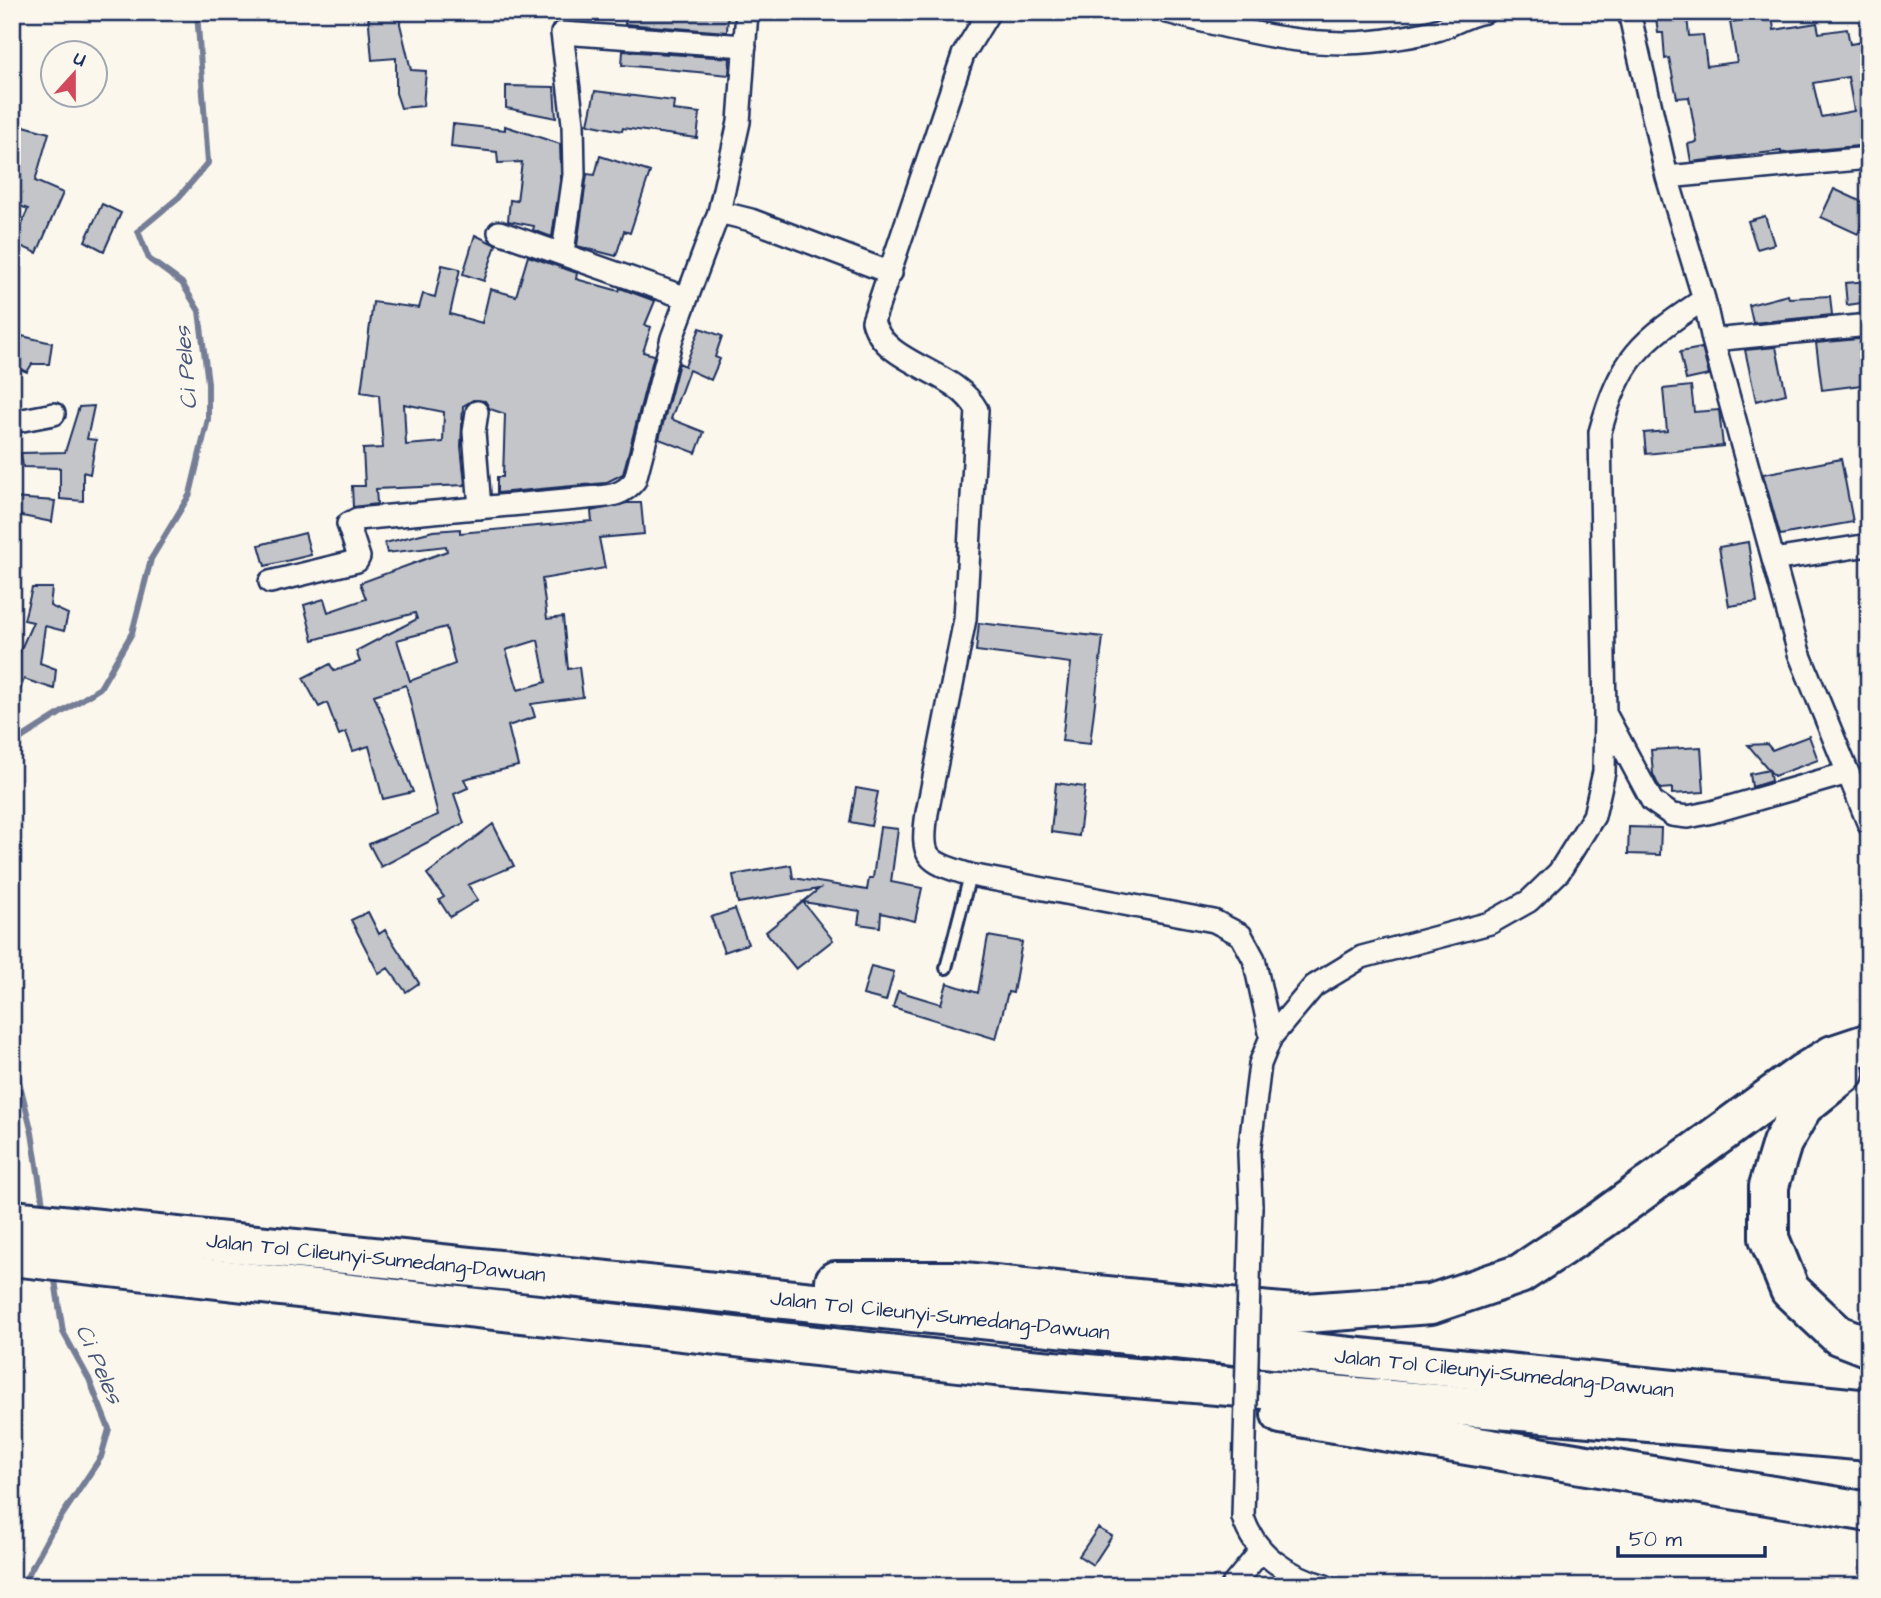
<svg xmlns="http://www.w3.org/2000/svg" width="1881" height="1598" font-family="'Architects Daughter',sans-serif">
<rect width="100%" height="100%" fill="#fbf7ec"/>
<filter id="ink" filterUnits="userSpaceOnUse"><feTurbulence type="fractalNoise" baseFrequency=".0143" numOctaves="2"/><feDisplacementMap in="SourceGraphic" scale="14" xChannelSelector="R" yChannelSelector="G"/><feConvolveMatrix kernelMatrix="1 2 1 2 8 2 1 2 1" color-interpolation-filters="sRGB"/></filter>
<g filter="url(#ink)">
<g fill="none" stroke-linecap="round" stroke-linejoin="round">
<path stroke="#747e96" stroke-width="6" d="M12,744L100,688L132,633L151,559L190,494L208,419V383L199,311L182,283L149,259L138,231L179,197L208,163L197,12
M12,1053L32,1133L44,1211
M22,1586L51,1532L101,1457L109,1429L89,1379L63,1332L54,1274"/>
</g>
<path fill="#c3c5c9" stroke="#1b2f5e" stroke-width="2" fill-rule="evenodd" d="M368,12H401L400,24L411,70L426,71L423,106L401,108L396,93V58L372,60Z
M626,12H728L727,32L625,24Z
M1772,15L1774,30L1817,23L1819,33L1847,29L1850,44L1869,41V145L1781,153V151L1691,162L1688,144L1697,142L1689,97L1677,98L1669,58L1665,59L1663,33H1658L1656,18L1687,16L1689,36L1703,35L1707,66L1737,62L1730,22ZM1848,77L1854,111L1821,117L1813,83Z
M623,51L730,58L729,75L622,65Z
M506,86L554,87L556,118L506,108Z
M595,91L674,101L673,110L700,113L697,138L623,128L622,131L588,124Z
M453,124L505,130V126L560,144L561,174L552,237L533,230L534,226L508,221L510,200L517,201L522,162L498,163L497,152L451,147Z
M24,126L49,133L35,181L63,193L37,253L13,243L28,209L12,203V168Z
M600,156L650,172L630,233L624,231L616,256L577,246L587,174L595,175Z
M1834,189L1869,205L1858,234L1821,217Z
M102,204L121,213L104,251L85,241Z
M1765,216L1774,244L1757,249L1748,221Z
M475,235L496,245L484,281L463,274Z
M528,256L577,273L576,279L619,291L620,288L655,301L645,325L651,327L643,352L654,355L623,474L605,483L497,493V477H503L505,414L490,409L485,401L473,400L463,406L461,446L465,485L376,489L377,504L353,507L352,486H365L363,449L383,448L379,395L361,392L373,302L419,308L423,294L435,297L442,265L460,269L450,314L482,323L490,289L516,296ZM404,404L444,412L443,442L406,445Z
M1869,281V302L1847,305L1845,283Z
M1788,295L1789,298L1830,296L1832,315L1753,323L1749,305Z
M700,328L722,336L715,357L720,359L711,380L689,370L671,419L704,432L696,453L659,439L679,363L685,366Z
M22,336L52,343L49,364H32L27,372L15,367Z
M1869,338V384L1822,390L1816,343Z
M1776,347L1786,394L1756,401L1745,350Z
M1702,348L1709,375L1686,380L1680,352Z
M1691,386L1694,412L1719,410L1723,446L1646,454L1644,433L1667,431L1663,389Z
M94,406L87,439L96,440L90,474L83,472V501L60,499V468L23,467L21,453L65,452L79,407Z
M1841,459L1853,522L1780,535L1763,474Z
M12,498L55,501L52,522L12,514Z
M627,503H641L644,534L599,538L605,568L542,579L547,619L563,617L568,669L579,667L583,697L531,704L535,717L508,726L518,766L464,779L468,788L454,794L464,823L381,867L369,844L438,815L406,685L374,695L413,792L383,799L369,746L353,751L346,732L339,735L327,703L319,707L303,678L330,664L334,671L360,662L356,651L417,619L415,613L313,640L304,605L324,599L328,612L366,599L360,583L447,551L446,546L387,553L385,543L433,531L460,529V533L592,521L591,511ZM446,627L455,664L410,681L397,640ZM538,640L546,682L518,690L506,650Z
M305,533L311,555L265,566L259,545Z
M1748,542L1757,602L1729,606L1719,547Z
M32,588H52L50,606L68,614L64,631L45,626L40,663L56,669L54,689L24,679L14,707L12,669L33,622L24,620Z
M979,623L1103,637L1090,744L1062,741L1071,663L976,651Z
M1809,736L1818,760L1774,776L1748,745L1767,744L1772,750Z
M1701,747L1704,792L1672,794V788L1660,789L1653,774L1651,750Z
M1769,770L1771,781L1752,787L1750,774Z
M1056,783L1085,787L1079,836L1051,832Z
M856,788L878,792L871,826L850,822Z
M493,824L514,866L468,885L478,900L450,917L439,900L444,897L427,874Z
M880,827L898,829L891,882L922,888L915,921L881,913L880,927L858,924L860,911L803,902L833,940L796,969L766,932L819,889L738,903L733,875L791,865L793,878L867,890L869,878H873Z
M1629,827L1661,828L1660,855L1628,854Z
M735,909L748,944L724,952L711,917Z
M368,912L379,934L385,930L419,983L406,992L388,968L379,974L351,920Z
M988,936L1022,942L1013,993L1008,992L996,1039L893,1007L898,991L941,1004L947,983L978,993Z
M871,966L894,972L886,1001L863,995Z
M1098,1528L1112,1536L1093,1565L1079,1556Z"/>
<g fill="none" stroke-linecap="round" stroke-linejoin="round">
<g stroke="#1b2f5e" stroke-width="16">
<path id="service" d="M946,968L970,875"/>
</g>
<g stroke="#1b2f5e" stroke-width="26">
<path id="minor" d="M989,12L963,55L873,321C884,365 955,369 977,410L965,619L927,813C920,860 927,861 970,875L1214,921L1241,935L1254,959L1271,1037
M1167,12C1242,31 1320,53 1398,38C1412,36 1427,33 1440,29C1455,23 1469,14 1485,12
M1667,177L1869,158
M719,212L739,122L747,12
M499,232L687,298
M563,252L574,175L573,123L562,33L745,46
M1704,299L1713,340
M477,412L474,432L480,508
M12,422L54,414
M1773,560L1869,545
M270,582L357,561L359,557L348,524L357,519L587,498C607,496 622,497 635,480L672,338L719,212L751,220L891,273
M1606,715L1652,801L1672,815L1688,817L1712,812L1848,773L1799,653L1713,340L1869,325
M1848,773L1869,825
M1251,1206L1249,1153L1260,1064L1271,1037L1314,986L1362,957L1490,923L1529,901L1559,872L1594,816L1604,772L1605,713L1600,432C1621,357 1640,342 1704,299L1667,177L1629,12
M1243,1517C1254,1554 1288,1576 1325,1586
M1232,1586L1260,1552"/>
</g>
<g stroke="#1b2f5e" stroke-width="44">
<g id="motorway">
<path d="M1844,1073L1803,1106L1782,1143L1769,1186V1238L1790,1290L1838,1335L1869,1347"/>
<path id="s1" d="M12,1220L1869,1410"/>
<path d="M12,1256L995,1366L1869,1441"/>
<path d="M835,1281H954L1293,1314L1431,1304L1520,1274L1600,1221L1802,1074L1833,1055L1869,1043"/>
<path d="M1281,1414L1869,1512"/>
</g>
</g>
<use href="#service" stroke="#fbf7ec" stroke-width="10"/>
<use href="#minor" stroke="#fbf7ec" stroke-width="21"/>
<use href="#motorway" stroke="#fbf7ec" stroke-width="38"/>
<g stroke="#1b2f5e" stroke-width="26" stroke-linecap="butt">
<path id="minor-bridge" d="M1243,1517L1251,1206"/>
</g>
<use href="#minor-bridge" stroke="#fbf7ec" stroke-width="21"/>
</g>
</g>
<g text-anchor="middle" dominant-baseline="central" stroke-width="5" stroke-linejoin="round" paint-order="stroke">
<g font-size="21" fill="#1b2f5e" stroke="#fbf7ec">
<text stroke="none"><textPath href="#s1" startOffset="366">Jalan Tol Cileunyi–Sumedang–Dawuan</textPath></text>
<text stroke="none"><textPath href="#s1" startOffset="933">Jalan Tol Cileunyi–Sumedang–Dawuan</textPath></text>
<text stroke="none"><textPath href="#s1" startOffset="1500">Jalan Tol Cileunyi–Sumedang–Dawuan</textPath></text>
</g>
<g font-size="23" font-style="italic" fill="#47577a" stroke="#fbf7ec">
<text transform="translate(186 368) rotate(-95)">Ci Peles</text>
<text transform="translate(99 1364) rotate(66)">Ci Peles</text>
</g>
</g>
<rect width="1881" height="1598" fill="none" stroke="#fbf7ec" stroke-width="42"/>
<rect x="21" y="21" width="1839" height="1556" fill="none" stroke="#1b2f5e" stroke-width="2.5" filter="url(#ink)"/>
<g transform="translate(74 74) rotate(21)"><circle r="33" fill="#fbf7ec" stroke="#a1a7b3" stroke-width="2"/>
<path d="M0-5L12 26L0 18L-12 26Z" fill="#d1495b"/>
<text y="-10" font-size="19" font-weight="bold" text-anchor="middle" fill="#1b2f5e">U</text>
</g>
<path d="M1618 1546v10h147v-10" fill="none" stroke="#1b2f5e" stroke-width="3.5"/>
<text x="1629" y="1546" font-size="21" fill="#1b2f5e" stroke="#fbf7ec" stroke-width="5" paint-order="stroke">50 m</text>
</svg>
